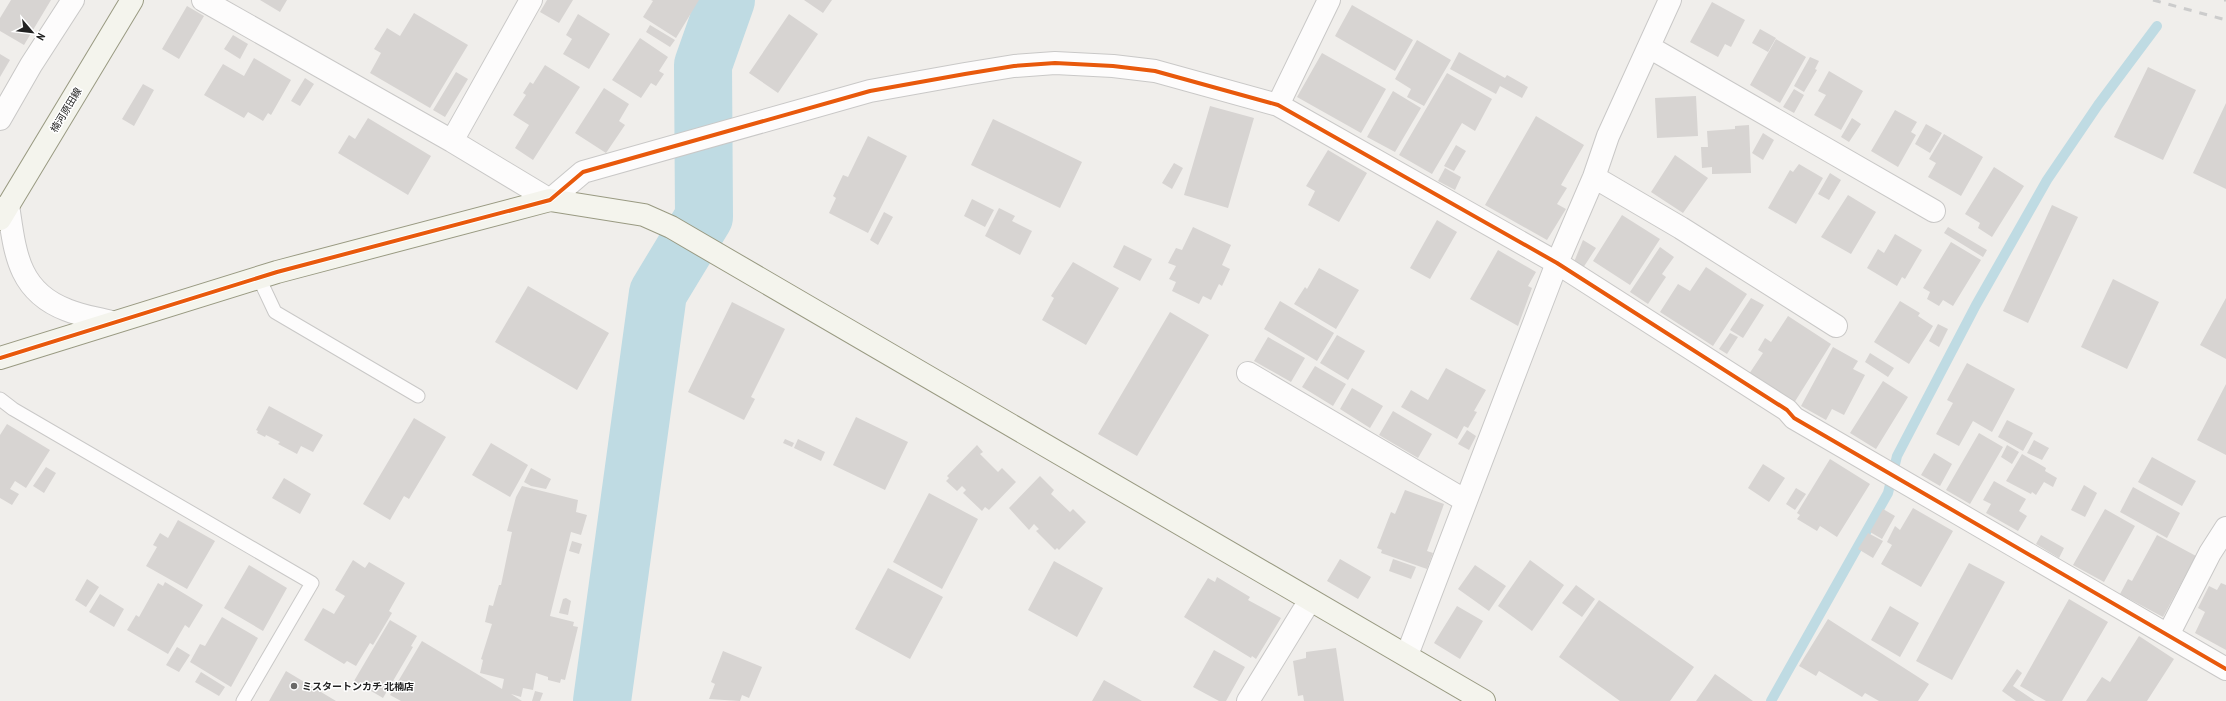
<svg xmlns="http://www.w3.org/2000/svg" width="2226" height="701" font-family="'PT Sans Narrow','Noto Sans JP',sans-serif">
<rect width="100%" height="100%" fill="#f0eeeb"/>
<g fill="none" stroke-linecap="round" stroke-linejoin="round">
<path stroke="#bfdbe3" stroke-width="10" d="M1771,701L1888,493L1897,456L1976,305L2047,180L2098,105L2157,26"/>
<path stroke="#bfdbe3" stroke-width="58" d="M602,701L658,293L704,217L703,65L726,0"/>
</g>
<path fill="#d7d4d2" d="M11,0H51L24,45L0,31V18Z
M260,0H287L280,12Z
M547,0H573L559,23L540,12Z
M651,0H699L676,38L643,17L653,1Z
M804,0H832L823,13Z
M1712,2L1745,20L1731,47L1725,44L1718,57L1690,42Z
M1352,5L1413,40L1395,71L1335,36Z
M187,6L204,16L179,59L162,49Z
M414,13L468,45L430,108L370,73L381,53L374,49L387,28L400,36Z
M578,14L610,34L589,69L563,54L572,39L566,35Z
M789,14L818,34L778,93L749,73Z
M650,25L675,40L670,47L646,32Z
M1760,29L1776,38L1768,52L1752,43Z
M233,35L248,44L240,59L224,49Z
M640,38L668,57L659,71L664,74L656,86L651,83L641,98L612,80Z
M1776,39L1806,57L1780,103L1750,85Z
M1417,40L1451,60L1424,106L1407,97L1411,89L1395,79Z
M1459,52L1505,78L1507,75L1528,87L1522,98L1500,86L1496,94L1450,69Z
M1322,53L1386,89L1361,133L1297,97Z
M0,54L10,60L0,77Z
M1810,57L1819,61L1815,69L1817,70L1804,92L1794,86Z
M254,58L291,80L271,115L268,113L263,121L248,112L244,118L204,95L223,64L244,76Z
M545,65L580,87L533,160L515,148L529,125L513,115L526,95L523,93L530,82L533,84Z
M2148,67L2196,90L2163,160L2114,137Z
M1829,71L1863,91L1841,130L1814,115L1826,95L1818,91Z
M456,72L468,79L445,117L433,110Z
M1447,73L1492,99L1475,131L1462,123L1432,174L1399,155Z
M305,78L314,84L300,106L291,101Z
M143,84L154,90L134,126L122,119Z
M604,88L629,104L619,121L625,125L606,153L575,133Z
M1794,89L1804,95L1794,113L1783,107Z
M1393,91L1421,108L1395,152L1367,137Z
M1696,96L1698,136L1657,138L1655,98Z
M2226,103V189L2193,173Z
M1210,106L1254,118L1228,208L1184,195Z
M1895,110L1917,122L1911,132L1916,135L1898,167L1871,151Z
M1536,116L1584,145L1561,185L1567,188L1557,204L1566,209L1547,240L1485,205Z
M368,118L431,156L408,195L338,153L349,135L355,139Z
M1852,118L1861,124L1849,142L1841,137Z
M993,119L1082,162L1060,208L971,165Z
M1926,124L1942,133L1930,153L1915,144Z
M1749,125L1751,173L1712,174V167L1702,168L1701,147H1708L1707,131L1735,129V126Z
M1763,133L1774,140L1763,160L1752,153Z
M1944,134L1983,157L1961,196L1928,177L1936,163L1929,159Z
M868,136L907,156L868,233L829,213L836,198L833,196L843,175L848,177Z
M1456,145L1466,151L1454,171L1444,166Z
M1328,150L1367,173L1339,222L1308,205L1315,191L1306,186Z
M1675,155L1708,178L1683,213L1651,192Z
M1174,163L1183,168L1172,189L1162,183Z
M1799,164L1823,178L1796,224L1768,208L1790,170L1793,172Z
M1994,167L2024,186L1992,237L1978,228L1980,223L1965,214Z
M1445,168L1461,177L1455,190L1438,181Z
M1830,173L1841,180L1829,200L1818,194Z
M1848,195L1876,212L1851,254L1821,237Z
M972,199L994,210L985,227L964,216Z
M2052,205L2078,217L2028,323L2003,311Z
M999,208L1015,216L1012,221L1032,231L1020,255L985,236Z
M884,212L893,217L878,245L870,240Z
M1622,215L1660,239L1630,285L1593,261Z
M1437,220L1457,232L1430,279L1410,268Z
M1193,227L1231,245L1222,265L1230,269L1222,286L1219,284L1211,300L1203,296L1199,304L1172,291L1176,282L1169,279L1176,266L1168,263L1176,248L1182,250Z
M1948,227L1987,250L1983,257L1944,233Z
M1895,234L1922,250L1905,279L1902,277L1897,286L1867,268L1878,249L1884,253Z
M1583,240L1596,248L1583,268L1574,262Z
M1951,242L1981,260L1953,306L1943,300L1939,306L1927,299L1930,292L1923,288Z
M1124,245L1152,259L1140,281L1113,267Z
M1660,247L1674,257L1662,274L1666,277L1648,304L1630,292Z
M1498,250L1536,272L1528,286L1532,288L1518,326L1470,299Z
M1073,262L1119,288L1086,345L1042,320L1054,298L1051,296Z
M1706,267L1747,294L1713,346L1660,312L1678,284L1690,291Z
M1319,268L1359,290L1336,329L1294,304L1305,287L1307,289Z
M2113,279L2159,302L2127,369L2081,347Z
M528,286L609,333L577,390L495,342Z
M1751,298L1764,305L1743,338L1730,330Z
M2226,298V359L2200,345Z
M1280,301L1334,333L1317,361L1264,329Z
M1900,301L1920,313L1918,316L1933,326L1909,364L1874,342Z
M732,302L785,329L751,397L755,399L744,420L688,392Z
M1170,312L1209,335L1137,456L1098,434Z
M1788,316L1831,344L1794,403L1749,374L1763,353L1758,350L1765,338L1771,342Z
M1938,324L1948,329L1939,347L1929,341Z
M1730,333L1738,337L1727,354L1719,349Z
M1337,335L1365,351L1348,380L1320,363Z
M1268,337L1305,358L1291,382L1254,361Z
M1833,347L1858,361L1853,369L1865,375L1844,415L1832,409L1826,420L1801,406Z
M1870,353L1894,368L1888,377L1865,362Z
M1967,363L2015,389L1992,432L1973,421L1959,446L1936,434L1953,403L1947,400Z
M1315,366L1346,384L1333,406L1302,387Z
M1446,368L1486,390L1474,411L1477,412L1468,428L1464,426L1457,439L1401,407L1411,390L1428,400Z
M1883,381L1908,397L1876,449L1850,433Z
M2226,384V455L2197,440Z
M1352,388L1383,406L1370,428L1340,409Z
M269,406L323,435L313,452L301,446L297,454L278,444L280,442L266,435L265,437L257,433L258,431L256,430Z
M1393,411L1432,434L1418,458L1379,435Z
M856,417L908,442L885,490L833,465Z
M414,418L446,437L409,499L404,496L390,520L363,504Z
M2007,420L2033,433L2023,451L1998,437Z
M7,424L50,450L26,488L15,481L10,489L19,494L12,505L0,498V435Z
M1467,430L1476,436L1469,450L1458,444Z
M1979,433L2003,447L1970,504L1946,490Z
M785,439L794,443L792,447L783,443Z
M798,439L825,452L821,461L794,448Z
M2034,440L2049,448L2042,460L2027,453Z
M491,443L528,465L510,497L472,475Z
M977,445L983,452L980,454L998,472L1002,468L1016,482L989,510L985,507L982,511L963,493L966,490L962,486L957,491L946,481L949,478L947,476Z
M2007,445L2019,452L2012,464L2001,457Z
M1934,453L1952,464L1940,486L1921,475Z
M2022,454L2046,468L2045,471L2057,478L2053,487L2044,482L2036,495L2032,492L2031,494L2006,481Z
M2152,457L2196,481L2182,506L2138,482Z
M1830,459L1870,484L1837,537L1820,526L1817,531L1797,519L1800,515L1797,513Z
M1763,464L1785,478L1769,502L1748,488Z
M46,467L56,473L44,493L33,486Z
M531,468L551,479L546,489L531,486L524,482Z
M1040,476L1054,490L1051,494L1070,512L1073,509L1086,522L1059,550L1057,548L1055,550L1036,531L1039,529L1034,524L1029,530L1009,508Z
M284,478L311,494L300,514L272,498Z
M1994,481L2026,499L2019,511L2027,516L2018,531L1986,513L1991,504L1983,500Z
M2084,485L2097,493L2085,517L2071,510Z
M522,486L578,500L576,512L587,515L581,535L571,532L550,616L574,622L573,626L578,627L565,680L561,679L560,683L548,680V677L536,673L533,690L523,688L521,697L511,694L522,701H401L390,695L422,641L502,689L504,679L480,673L483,660L481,659L492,624L485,622L489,605L493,606L499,585H501L512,532L507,531L516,497Z
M2133,487L2180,513L2167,538L2120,512Z
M1796,488L1806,494L1795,510L1786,504Z
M1405,490L1444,504L1427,551L1433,553L1427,569L1381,553L1382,550L1377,548L1391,512L1395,514Z
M929,493L978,519L942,589L893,562Z
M1913,508L1953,531L1921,587L1881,564L1892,545L1887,542L1895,526L1900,530Z
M1883,509L1895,516L1882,539L1870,532Z
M2105,509L2135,526L2104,582L2073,565Z
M178,520L215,541L187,589L146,566L157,547L153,545L160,533L168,538Z
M1868,533L1883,541L1873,558L1858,549Z
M2041,535L2064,548L2059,558L2036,544Z
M2157,535L2196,556L2163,617L2120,594L2128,579L2132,581Z
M572,541L582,544L579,554L569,551Z
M1340,559L1371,577L1358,599L1327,581Z
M1393,559L1416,567L1411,579L1389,571Z
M353,560L365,568L369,562L405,583L389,611L392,613L373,645L370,643L356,666L347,661L344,664L304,640L323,608L334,614L345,596L335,590Z
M1530,560L1564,585L1532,631L1498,606Z
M1054,561L1103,588L1077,637L1028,610Z
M1969,563L2005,582L1952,680L1916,661Z
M249,565L287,588L263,631L224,608Z
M1475,565L1506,586L1489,611L1458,589Z
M888,568L943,597L910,659L855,629Z
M1217,577L1250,597L1248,600L1281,618L1256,659L1252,656L1251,658L1184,617L1208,578L1215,582Z
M87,579L99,587L86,607L75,600Z
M165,582L203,605L189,628L185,625L168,654L127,630L136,615L139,617L158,583L163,586Z
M2221,583L2226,585V650L2195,633L2205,612L2198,608L2209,586L2217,590Z
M1576,585L1595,599L1582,617L1562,603Z
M100,594L124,609L114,627L89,612Z
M566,598L571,601L568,615L559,613L563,599Z
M2069,599L2108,622L2062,701H2046L2020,686Z
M1599,600L1694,667L1670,701H1620L1559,657Z
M1457,606L1483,621L1460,659L1434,643Z
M1890,606L1919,623L1900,657L1871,640Z
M222,617L258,638L231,687L190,662L200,644L205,646Z
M1828,619L1929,684L1918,701H1879L1865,693L1862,697L1819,671L1816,676L1799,666Z
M390,620L417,636L411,646L413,647L383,698L354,681Z
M2139,636L2174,659L2147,701H2086L2102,677L2110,682Z
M177,647L190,655L179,672L166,665Z
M1336,648L1344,701H1304L1303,695L1298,696L1293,661L1306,658V652Z
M1214,650L1245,667L1226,701H1219L1193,687Z
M723,651L762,667L749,698L742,695L740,701L709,699L715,684L711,682Z
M2017,669L2022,673L2013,686L2035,701H2016L2002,691Z
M286,671L336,701H269Z
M201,672L225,687L219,696L195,682Z
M1715,674L1753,701H1696Z
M1104,680L1142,701H1092Z
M535,691L543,693L540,701H532Z"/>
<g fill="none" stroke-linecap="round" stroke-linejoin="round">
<g stroke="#c9c8c7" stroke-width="15">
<path id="lane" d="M259,278L275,312L418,396
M0,399L13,409L312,583L243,701"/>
</g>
<g stroke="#c9c8c7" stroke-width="24">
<path id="street" d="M203,0L452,141L550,200L583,172L870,91L965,74L1014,66L1055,63L1113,66L1155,71L1278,105L1557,263L1787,410L1794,418L2226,669
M1649,47L1934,211
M1278,105L1329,0
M0,119L31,65L73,0
M452,141L531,0
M1594,177L1681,228L1836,326
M8,205C15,251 17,291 67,310C81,316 96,318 111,322
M1248,373L1466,501
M2168,635L2210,553L2226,528
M1407,655L1557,263L1594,177L1608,136L1670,0
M1248,701L1310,600"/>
</g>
<g stroke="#999a82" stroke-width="24">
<path id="secondary" d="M0,219L132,0
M0,358L277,272L550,200L644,215L671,227L1484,701"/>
</g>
<use href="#lane" stroke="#fdfcfc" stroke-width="13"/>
<use href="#street" stroke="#fdfcfc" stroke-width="22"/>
<use href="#secondary" stroke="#f4f4ed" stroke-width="22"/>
<path stroke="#ccc" stroke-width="3" stroke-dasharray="8 8" stroke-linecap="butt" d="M2153,0L2226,20
M2224,0H2226"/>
<g stroke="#fff" stroke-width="6">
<path id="cycleway" d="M0,358L277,272L550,200L583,172L870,91L965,74L1014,66L1055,63L1113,66L1155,71L1278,105L1557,263L1787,410L1794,418L2226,669"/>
</g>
<use href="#cycleway" stroke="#e8590c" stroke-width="4"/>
</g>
<circle fill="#6a6968" stroke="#fff" stroke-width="1.5" cx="294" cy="686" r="4"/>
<g text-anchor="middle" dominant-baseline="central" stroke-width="3" stroke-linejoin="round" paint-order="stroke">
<g font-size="10" fill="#222" stroke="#fff">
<text transform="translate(66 110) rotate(-59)">楠河原田線</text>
</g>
<g font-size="10" font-weight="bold" fill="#222" stroke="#fff" text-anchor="start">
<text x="302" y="686">ミスタートンカチ 北楠店</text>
</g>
</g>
<g transform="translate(32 32) rotate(118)" stroke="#ffffff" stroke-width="3" paint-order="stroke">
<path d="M0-3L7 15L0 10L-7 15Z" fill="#222222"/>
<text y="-6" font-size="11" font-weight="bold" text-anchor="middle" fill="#222222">N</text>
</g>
</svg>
